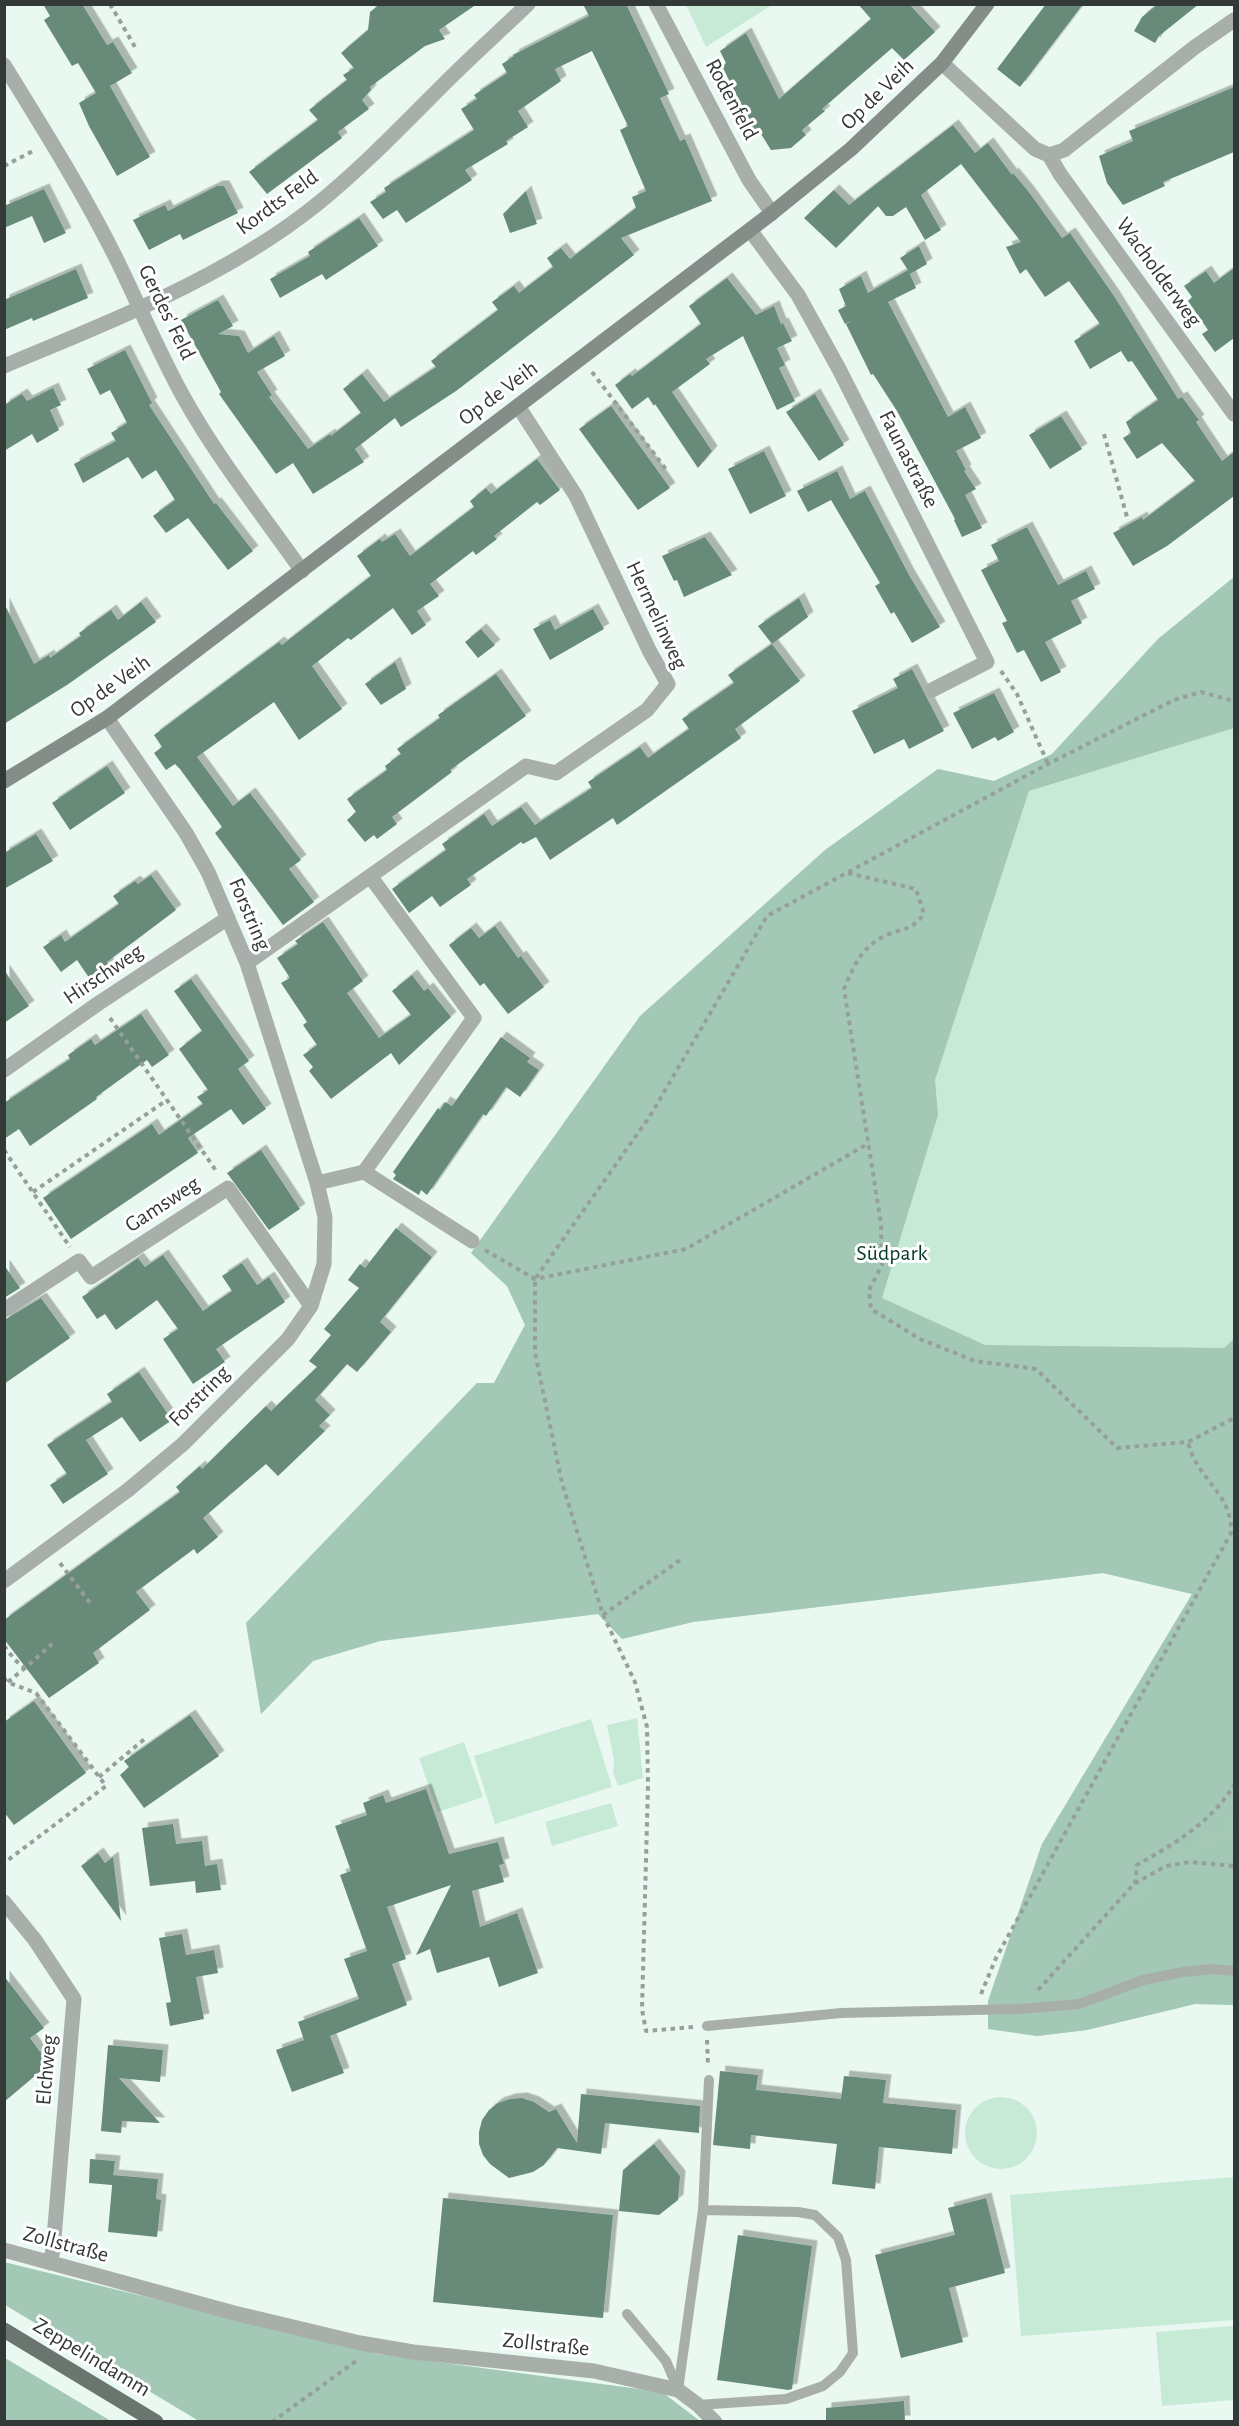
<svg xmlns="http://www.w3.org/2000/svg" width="1239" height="2426" font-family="'Alegreya Sans',sans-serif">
<defs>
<filter id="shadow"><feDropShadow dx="5.5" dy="-5.5" stdDeviation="0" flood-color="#0004"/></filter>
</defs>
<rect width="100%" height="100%" fill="#e9f8f0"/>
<path fill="#c7ead7" d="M686,5H772L706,47Z
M1234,577V2005L1195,2004L1087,2030L1037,2036L988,2029V2001L1042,1844L1192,1594L1103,1573L693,1622L622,1639L598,1614L380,1641L313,1661L261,1714L246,1623L477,1383H494L525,1325L507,1286L471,1253L825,850L938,769L994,781L1052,754L1158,639Z
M637,1718L643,1778L618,1786L613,1772L614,1760L607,1725Z
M591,1719L612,1787L495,1824L474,1756Z
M464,1742L483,1797L438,1812L419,1758Z
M611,1803L618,1826L552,1846L545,1822Z
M965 2133a36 36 0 1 1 72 0a36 36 0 1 1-72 0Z
M1234,2177V2320L1021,2336L1010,2195Z
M1234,2326V2400L1162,2406L1156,2332Z"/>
<path fill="#a3c8b5" d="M1234,577V728L1029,791L935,1080L938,1115L882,1298L985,1345L1224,1348L1234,1339V2005L1195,2004L1087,2030L1037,2036L988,2029V2001L1042,1844L1192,1594L1103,1573L693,1622L622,1639L598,1614L380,1641L313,1661L261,1714L246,1623L477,1383H494L525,1325L507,1286L471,1253L640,1016L825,850L938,769L994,781L1052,754L1158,639Z
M4,2262L378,2354L662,2392L700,2421H199L5,2305Z
M5,2358L111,2421H5Z"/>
<path fill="#a4c9b6" d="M1234,1804V1840L1227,1833Z"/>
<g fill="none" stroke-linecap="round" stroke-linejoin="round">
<path stroke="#a4c9b6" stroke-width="7" d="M1072,1961L1123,1905L1145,1890L1153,1864L1171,1856L1190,1853L1209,1839L1227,1833L1234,1823"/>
</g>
<path fill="#678a79" filter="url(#shadow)" d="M43,4H82L107,45L113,42L132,73L110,86L150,157L117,176L89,126L79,103L96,93L78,63L72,66L44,20L50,16Z
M380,4H477L439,30L445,39L425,46L370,87L371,90L362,100L369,109L338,132L342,138L267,194L249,172L318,120L309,110L347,80L343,75L354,68L341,53L368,30L370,12Z
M583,4H626L669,94L660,98L680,141L685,139L712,201L621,238L634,255L456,391L401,427L395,418L355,449L364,462L313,494L293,463L276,474L219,394L221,392L181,320L218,300L233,326L218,334L239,336L248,353L274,336L285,356L257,372L272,395L269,397L308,449L330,434L331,436L361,413L343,389L362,374L384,402L436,367L431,361L498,310L492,302L514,286L519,293L553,267L547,258L561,248L570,259L636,208L632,197L646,191L620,130L628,126L592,51L555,69L561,81L518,111L528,127L506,141L508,144L465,170L472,180L406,223L397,210L383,219L370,202L386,192L384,188L474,130L461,109L477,99L474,95L507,73L502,64L514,56L513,55L589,16Z
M858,4H909L935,32L904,60L892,48L822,109L825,111L802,130L806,135L791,148L771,150L761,134L755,132L722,66L726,63L720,51L746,33L779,99L871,19Z
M1046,4H1083L1020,87L997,69Z
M1158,4H1199L1159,36L1155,43L1134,31L1142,17Z
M1234,87V152L1163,182L1165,186L1123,205L1107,183L1099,156L1133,141L1129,131Z
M953,125L975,153L988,143L1012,175L1013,173L1028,191L1062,238L1070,233L1114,296L1178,399L1182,397L1199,420L1196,422L1222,461L1234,452V496L1167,546L1133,566L1113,533L1142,517L1143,520L1195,481L1162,443L1137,459L1123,438L1131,433L1126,422L1158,400L1132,361L1128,362L1121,351L1090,369L1074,341L1100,324L1069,281L1045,297L1026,269L1020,274L1006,247L1021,242L961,164L921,195L941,230L925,240L906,207L893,216H886L878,206L836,248L804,218L834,190L849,205Z
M217,186H224L238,213L183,240L180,234L149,250L133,220L165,205L168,211Z
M44,189L66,233L44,243L32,216L4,228V206Z
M526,191L537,224L510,233L503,214Z
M359,218L378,246L326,280L322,274L280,298L270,279L310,256L308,252Z
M919,246L927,264L910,274L908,270L916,288L888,302L948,417L965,407L981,438L956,451L966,470L964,471L976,489L965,495L982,528L962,537L954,520L955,519L897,411L873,374L871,375L846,324L853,320L845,324L838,310L846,306L839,289L861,276L868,293L908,270L900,258Z
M1234,268V338L1215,352L1202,334L1208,330L1188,301L1192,297L1184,286L1206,271L1214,283Z
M76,269L88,298L33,321L32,318L4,330V300Z
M727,278L756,315L774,306L781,324L783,323L792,341L777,348L785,365L779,368L795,401L777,410L743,336L706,359L710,364L672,392L712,451L698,468L655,404L654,406L648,397L632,409L615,385L630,374L632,376L643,368L701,324L689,306Z
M125,350L152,403L149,405L214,504L216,503L253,551L228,570L188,518L166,533L153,516L175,500L156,470L142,479L128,457L83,483L74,464L116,441L111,433L127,423L110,390L100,395L87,369Z
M53,388L61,405L50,410L59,430L37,443L32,434L4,451V405L22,394L27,401Z
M815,394L844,445L819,461L786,412Z
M611,406L670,488L638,510L579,429Z
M1061,416L1082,449L1050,469L1029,435Z
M764,451L786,496L750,514L728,469Z
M537,459L560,490L540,505L537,502L494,536L497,539L476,555L473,551L430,584L439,596L417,611L426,625L412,635L393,608L351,640L348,638L312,666L342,709L299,740L274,702L197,757L233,806L250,793L301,860L289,869L314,902L283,925L215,833L222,827L180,769L175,764L166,770L154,753L162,747L154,735L279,642L282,645L371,576L357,556L380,539L382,542L395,534L410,556L474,507L470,501L486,488L491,494Z
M837,471L850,499L865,491L909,575L940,627L912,643L894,612L891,614L875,586L880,583L831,500L808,512L797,491Z
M1027,527L1058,585L1086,571L1095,589L1071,601L1082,623L1045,642L1061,672L1041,682L1024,650L1017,653L1002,623L1007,621L981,570L999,561L991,545Z
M705,537L732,575L684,597L677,580L674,581L662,556Z
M799,598L808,617L772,644L758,626Z
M141,602L156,622L67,685L4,724V603L34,664L49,655L50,658L81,636L79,633L111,610L118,620Z
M593,609L604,629L550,660L533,629L550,620L555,630Z
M481,629L495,645L478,658L465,642Z
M772,644L800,681L735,729L741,738L617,825L613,818L550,860L536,837L523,844L521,842L467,879L471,885L440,907L432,896L409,913L392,889L446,850L442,844L484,814L492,826L521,807L535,825L592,788L588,782L640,747L648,758L689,729L682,719L734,683L728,675Z
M395,662L406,689L381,705L365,684Z
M912,669L944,731L909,749L904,739L874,754L852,711L898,688L893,679Z
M496,674L526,716L450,770L452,772L392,817L397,824L377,839L374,835L365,842L347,820L356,812L347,799L387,770L385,766L401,754L397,749L440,718L438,715Z
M994,693L1014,732L998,741L995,737L972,749L953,713Z
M107,766L125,793L70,830L52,803Z
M36,834L53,861L4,889V853Z
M151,875L176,910L107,962L109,965L90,979L77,960L61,972L43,947L61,935L65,942L119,904L113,896L135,881L138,884Z
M323,922L363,981L347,993L379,1038L411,1015L392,991L412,975L424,991L428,988L451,1017L399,1065L391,1053L331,1099L309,1071L313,1067L303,1055L317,1045L303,1025L307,1022L281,983L290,978L277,958L298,944L295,941Z
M495,926L518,958L521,956L544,987L508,1014L484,983L480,986L449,945L471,928L479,938Z
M4,970L29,1006L4,1023Z
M191,979L249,1061L238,1069L266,1109L243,1125L231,1109L188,1138L198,1153L71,1239L43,1198L152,1124L159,1135L203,1104L197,1097L208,1090L179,1049L202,1031L174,991Z
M141,1014L169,1055L152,1067L147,1060L96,1097L97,1099L30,1146L19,1129L4,1139V1103L70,1059L68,1055L91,1039L95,1045Z
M501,1037L530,1058L527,1062L539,1070L520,1097L506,1087L486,1116L483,1114L427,1195L421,1190L419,1195L393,1179L396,1175L393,1172L438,1108L440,1110L445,1102L452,1106Z
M261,1150L300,1209L269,1230L227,1173Z
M396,1228L432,1257L380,1322L391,1332L357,1372L347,1364L315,1400L330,1415L319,1426L325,1431L278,1476L266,1464L203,1518L218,1537L197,1554L194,1549L136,1592L150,1610L93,1653L99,1663L49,1698L4,1639V1620L180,1492L176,1487L200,1466L202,1469L266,1406L271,1411L317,1367L309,1361L331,1335L324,1329L359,1288L348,1280L360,1264L365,1268Z
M163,1255L203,1311L232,1291L222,1276L242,1263L257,1285L269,1277L285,1302L216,1349L225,1362L193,1384L163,1339L178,1329L157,1300L116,1330L105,1314L97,1319L82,1297L138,1258L145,1267Z
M4,1265L20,1288L4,1298Z
M41,1298L70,1338L4,1384V1320Z
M139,1372L172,1420L140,1442L122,1417L86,1440L108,1474L63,1504L50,1485L67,1474L47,1445L112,1402L107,1394Z
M34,1701L86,1773L14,1825L4,1812V1722Z
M190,1715L219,1756L144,1808L120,1775L129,1767L124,1761Z
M426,1789L449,1854L498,1842L504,1864L499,1865L504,1882L472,1891L480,1927L517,1913L538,1973L499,1987L489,1957L437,1973L430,1949L416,1955L451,1885L387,1907L406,1959L392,1964L407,2005L330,2036L344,2073L292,2092L276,2050L304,2040L298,2022L359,1999L344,1959L367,1951L340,1875L351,1871L335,1826L367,1815L363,1803L383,1795L386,1803Z
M173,1824L176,1844L202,1841L205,1866L217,1864L221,1890L196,1893L195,1881L150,1886L142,1828Z
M98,1853L105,1863L113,1857L121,1921L81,1866Z
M182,1934L186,1955L214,1950L218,1973L196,1977L204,2019L170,2026L166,2003L171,2002L159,1938Z
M4,1976L44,2028L30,2038L49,2064L4,2102Z
M108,2045L163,2050L160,2082L119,2078L160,2123L122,2121L121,2133L101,2131Z
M720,2071L758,2075L756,2090L841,2099L844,2076L886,2080L883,2103L956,2110L952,2154L879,2147L875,2189L832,2184L837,2144L751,2135L750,2149L713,2145Z
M581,2094L700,2106L699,2133L605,2123L601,2154L557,2148L544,2165L533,2172L509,2178L490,2164L483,2155L479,2144V2132L482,2120L489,2110L498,2103L510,2099L522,2098L534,2102L549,2112L556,2109L577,2143Z
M654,2144L680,2176L678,2200L659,2215L619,2211L623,2170Z
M90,2159L115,2161L112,2185L89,2183Z
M113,2175L158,2179L156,2199L161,2200L157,2237L108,2232Z
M443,2198L613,2215L603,2318L433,2302Z
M986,2198L1005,2273L949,2288L963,2342L901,2358L875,2255L955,2235L948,2208Z
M738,2235L812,2246L792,2389L788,2390L717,2380Z
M904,2401L905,2421H826V2408Z"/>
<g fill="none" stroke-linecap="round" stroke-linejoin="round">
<path stroke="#96a09b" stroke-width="4" stroke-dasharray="4.5 4.5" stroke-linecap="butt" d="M110,4L135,47
M4,166L35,150
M592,372L668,472
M1104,434L1127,517
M1001,671L1017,694L1048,764
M848,873L916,889L924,914C911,931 905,927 887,935C862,946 854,965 844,989L881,1224L882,1265L869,1290L871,1309L920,1339L975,1361L1036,1369L1117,1448L1188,1442L1234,1418
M110,1018L217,1172
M4,1150L70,1247
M33,1192L167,1100
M485,1250L535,1279L686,1249L869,1143
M60,1563L90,1603
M603,1615L680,1560
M4,1646L15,1660L25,1668L52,1644
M4,1678L7,1682L36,1693L106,1786L4,1863
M8,1682L25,1668
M99,1777L147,1737
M1135,1884L1137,1865C1174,1844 1212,1822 1234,1785
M1038,1990L1134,1884L1166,1866L1190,1862L1234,1866
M981,1994L996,1958L1231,1533C1233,1493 1196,1479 1188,1442
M693,2027L646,2031L642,2009L648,1785L647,1727L635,1682L603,1615L562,1483L535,1353V1279L650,1116L767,916L1048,764L1174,700L1201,692L1234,701
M707,2040L708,2066
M272,2422L356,2361"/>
<path stroke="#a8afab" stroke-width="10" d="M707,2026L841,2013L1021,2009L1079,2004L1143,1980L1183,1972L1213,1969L1234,1971
M627,2314L666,2361L678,2389
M678,2390L703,2210L709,2080
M698,2405L786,2399L823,2386L840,2372L853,2353L846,2260L838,2237L815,2215L798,2212L703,2210"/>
<path stroke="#a8afab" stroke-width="15" d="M656,4L749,180L772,213
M942,63L1035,149L1049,155L1060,174L1234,414
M4,65C43,128 83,192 116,258C139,305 159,353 184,398C218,459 262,514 302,571
M1049,155L1064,150L1195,47L1234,20
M750,230L798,295L839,369L987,662L932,690
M4,366C111,321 225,278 316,205C363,167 405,123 448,80C474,54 501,30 528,4
M247,963L526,766L556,773L647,710L668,684L650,652L576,496L518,406
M4,1070L99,1003L228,918
M364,1172L472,1241
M317,1183L364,1172L474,1018L370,876
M4,1310L79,1261L91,1277L228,1188L311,1306
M4,1581L128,1490L183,1444L288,1339L311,1306L324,1264L325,1217L317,1183L247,963L208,872L186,833L107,718
M4,1902L35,1940L74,1999L53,2250L50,2263
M4,2250L234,2313L360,2343L413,2352L594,2371L678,2390L698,2405L715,2422"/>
<path stroke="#848d88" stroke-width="15" d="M4,781L107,718L772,213L851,149L942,63L987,4"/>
<path stroke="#6a756f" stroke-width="15" d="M4,2330L156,2422"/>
</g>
<g text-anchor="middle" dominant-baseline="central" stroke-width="6" stroke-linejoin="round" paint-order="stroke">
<g font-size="22" fill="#333936" stroke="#fff">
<text transform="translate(877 94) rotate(-44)">Op de Veih</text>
<text transform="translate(732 99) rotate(62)">Rodenfeld</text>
<text transform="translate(277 202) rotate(-36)">Kordts Feld</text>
<text transform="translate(1159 272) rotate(54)">Wacholderweg</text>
<text transform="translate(167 312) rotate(64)">Gerdes' Feld</text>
<text transform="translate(498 393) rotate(-37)">Op de Veih</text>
<text transform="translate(909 459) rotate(63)">Faunastraße</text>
<text transform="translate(657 615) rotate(65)">Hermelinweg</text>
<text transform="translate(110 686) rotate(-35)">Op de Veih</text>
<text transform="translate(250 914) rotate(67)">Forstring</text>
<text transform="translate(103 974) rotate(-34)">Hirschweg</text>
<text transform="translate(162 1204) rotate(-33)">Gamsweg</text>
<text transform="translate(199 1396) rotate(-45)">Forstring</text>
<text transform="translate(46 2070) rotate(-85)">Elchweg</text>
<text transform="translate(66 2244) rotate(15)">Zollstraße</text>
<text transform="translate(546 2344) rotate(6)">Zollstraße</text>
<text transform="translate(92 2357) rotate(31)">Zeppelindamm</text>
</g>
<g font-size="22" fill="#093b28" stroke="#fff">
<text x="892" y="1253">Südpark</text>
</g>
</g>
<rect width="1239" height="2426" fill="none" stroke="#333936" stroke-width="12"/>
</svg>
